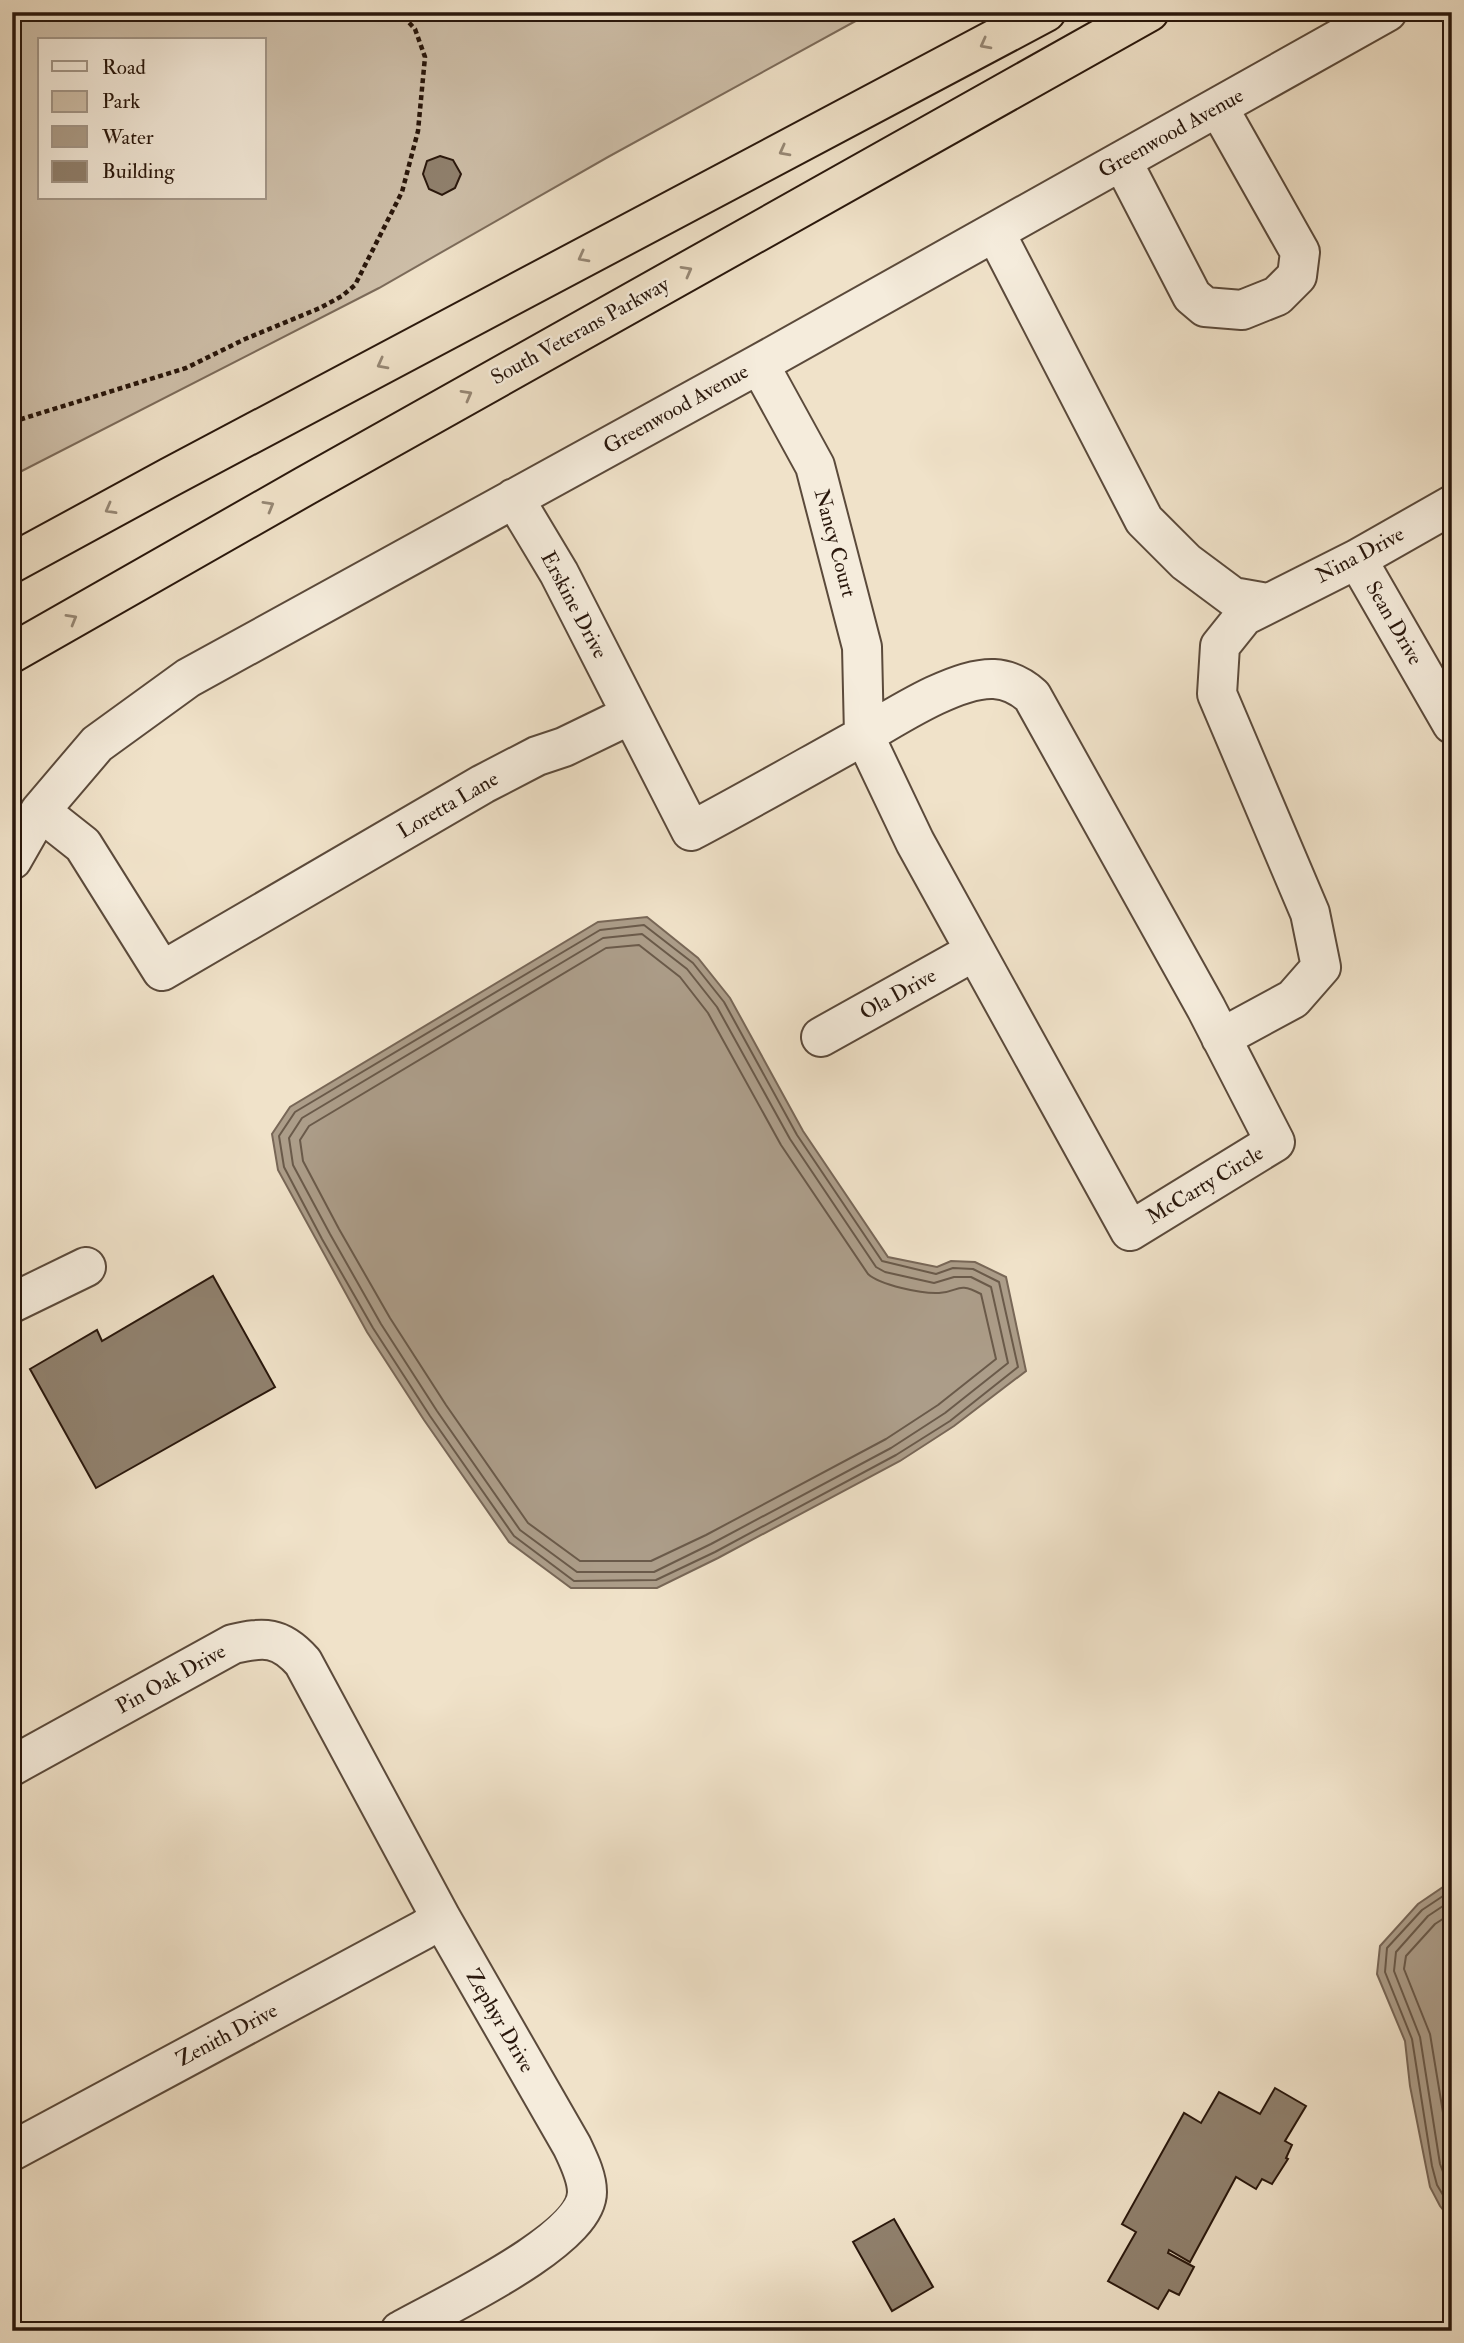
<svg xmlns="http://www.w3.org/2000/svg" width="1464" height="2343" font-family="'IM FELL Double Pica',serif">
<rect width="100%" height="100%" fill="#f0e2c9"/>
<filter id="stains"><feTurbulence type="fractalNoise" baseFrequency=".00286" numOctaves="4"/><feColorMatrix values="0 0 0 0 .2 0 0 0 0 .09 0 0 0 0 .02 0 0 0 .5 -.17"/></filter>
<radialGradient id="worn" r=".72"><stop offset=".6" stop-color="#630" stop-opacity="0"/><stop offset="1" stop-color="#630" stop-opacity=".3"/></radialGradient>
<path fill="#cebfa9" stroke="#7c6b5a" stroke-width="2" fill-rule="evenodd" d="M12,12H872L608,157L379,288L12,476ZM40,40H264V198H40Z"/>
<path fill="#ac9d89" stroke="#786757" stroke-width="2" d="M647,917L698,958L730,998L803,1131L888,1257L937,1267L951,1261L975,1262L1006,1277L1026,1371L954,1426L900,1461L718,1558L657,1588H571L509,1542L424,1420L367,1332L278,1170L272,1134L290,1107L598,922Z
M1452,1881V2221L1440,2206L1430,2187L1410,2086L1405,2041L1377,1974L1380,1946L1418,1904Z"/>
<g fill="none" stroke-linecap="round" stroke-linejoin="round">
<path stroke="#6a5a4a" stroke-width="2" d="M644,925L693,963L724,1002L797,1135L882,1261L936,1274L953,1268L973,1269L999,1282L1018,1367L950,1421L896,1455L715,1552L656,1580L574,1581L514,1536L430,1416L373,1328L322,1239L284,1167L279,1136L295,1112L600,930Z
M642,934L687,969L717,1007L790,1139L876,1267L885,1272L934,1283L954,1277H971L991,1287L1008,1363L945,1413L891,1448L711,1544L654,1572H577L520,1530L437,1411L381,1324L330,1234L293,1165L289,1138L302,1118L603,938Z
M639,945L680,977L708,1013L781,1145L868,1274C880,1285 922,1294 939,1293C960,1292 956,1281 981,1294L996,1359L938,1405L886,1439L706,1535L651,1561H580L528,1523L446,1405L390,1318L339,1229L303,1161L300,1140L309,1126L606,948Z
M1452,1890L1422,1910L1387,1948L1385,1972L1412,2039L1432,2166L1437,2185L1452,2210
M1452,1900L1428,1916L1396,1952L1394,1971L1420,2037L1440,2164L1452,2195
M1452,1913L1435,1924L1406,1956L1404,1969L1430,2034L1452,2167"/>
</g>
<path fill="#90816e" stroke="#29170c" stroke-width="2" d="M440,156L453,160L461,174L455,188L442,195L429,189L423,174L427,161Z
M213,1276L275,1387L96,1488L30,1369L97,1330L102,1341Z
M1275,2088L1306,2106L1285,2141L1292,2145L1286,2158L1288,2159L1272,2184L1262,2179L1256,2189L1236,2177L1190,2262L1169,2250L1168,2253L1194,2267L1179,2295L1169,2290L1158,2309L1108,2281L1136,2232L1122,2224L1184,2113L1201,2123L1219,2092L1260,2114Z
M894,2219L933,2287L892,2311L853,2242Z"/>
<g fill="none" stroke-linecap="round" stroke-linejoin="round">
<g stroke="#5b4a3b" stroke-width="42">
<path id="minor" d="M1122,161L1192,296L1205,307L1242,310L1277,296L1297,276L1300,252L1218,107
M995,232L1144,520L1186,562L1233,597L1267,603
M514,498L559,573L691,831C746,802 800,771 854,741C889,721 954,677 994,679C1010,680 1021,686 1032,696L1206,1008L1275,1142L1130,1231L915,842L864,735L862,647L815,466L759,364
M1357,559L1452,724
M40,811L83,845L162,971L483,784L537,756L564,747L630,715
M12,860L40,811L97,744L188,678L759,364L1387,12
M821,1037L975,951
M1221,1038L1293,999L1321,967L1310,913L1217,694L1220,646L1244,616L1357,559L1452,505
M12,1303L86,1267
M12,1766L233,1644C264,1637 280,1636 303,1662L441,1918L572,2146C578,2159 587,2176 587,2192C587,2241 440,2308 400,2331
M12,2151L423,1930L441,1918"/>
</g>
<g stroke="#29170c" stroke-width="42">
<path id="highway" d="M12,563L170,477L1046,12
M12,653L305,486L1149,12"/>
</g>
<path stroke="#29170c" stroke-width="4.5" stroke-dasharray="5 3.5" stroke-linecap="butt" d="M100,12L123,17L145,12
M12,422L186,368L245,339L320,308L342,296L355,285L402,192L418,131L425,57L415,29L399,12"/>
<use href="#minor" stroke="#f5ecdc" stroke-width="38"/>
<use href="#highway" stroke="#f0e2c9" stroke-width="38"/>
</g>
<defs><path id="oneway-chevron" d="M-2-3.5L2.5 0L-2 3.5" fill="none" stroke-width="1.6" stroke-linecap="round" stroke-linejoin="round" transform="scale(1.75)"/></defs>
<g stroke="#968774">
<use href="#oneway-chevron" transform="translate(985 44) rotate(152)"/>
<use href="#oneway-chevron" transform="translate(784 151) rotate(152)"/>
<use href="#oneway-chevron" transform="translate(583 257) rotate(152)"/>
<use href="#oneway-chevron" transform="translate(687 271) rotate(-29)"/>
<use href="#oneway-chevron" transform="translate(382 364) rotate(152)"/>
<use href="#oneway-chevron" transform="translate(467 395) rotate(-29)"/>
<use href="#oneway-chevron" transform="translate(269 506) rotate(-30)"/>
<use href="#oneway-chevron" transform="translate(110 509) rotate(151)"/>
<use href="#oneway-chevron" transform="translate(72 619) rotate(-30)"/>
</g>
<g text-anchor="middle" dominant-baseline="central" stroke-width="5" stroke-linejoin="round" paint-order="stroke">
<g font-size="21" fill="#29170c" stroke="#f5ecdc">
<text transform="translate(1171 133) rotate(-29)">Greenwood Avenue</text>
<text transform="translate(580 331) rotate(-29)">South Veterans Parkway</text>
<text transform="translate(676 409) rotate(-29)">Greenwood Avenue</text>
<text transform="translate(835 543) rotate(75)">Nancy Court</text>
<text transform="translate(1360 555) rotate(-28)">Nina Drive</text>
<text transform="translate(574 605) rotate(62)">Erskine Drive</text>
<text transform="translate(1394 623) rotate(60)">Sean Drive</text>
<text transform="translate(448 805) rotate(-30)">Loretta Lane</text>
<text transform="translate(898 994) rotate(-29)">Ola Drive</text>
<text transform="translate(1205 1185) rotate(-31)">McCarty Circle</text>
<text transform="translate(171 1679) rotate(-29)">Pin Oak Drive</text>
<text transform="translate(500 2021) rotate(60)">Zephyr Drive</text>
<text transform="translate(227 2035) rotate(-28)">Zenith Drive</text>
</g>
</g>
<rect width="1464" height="2343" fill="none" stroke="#f0e2c9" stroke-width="42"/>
<rect x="14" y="14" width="1436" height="2315" fill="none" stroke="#29170c" stroke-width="3.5"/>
<rect x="21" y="21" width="1422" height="2301" fill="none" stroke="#29170c" stroke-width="2"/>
<rect x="38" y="38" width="228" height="161" fill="#f5ecdc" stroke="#a39789" stroke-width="2"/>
<rect x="52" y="61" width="35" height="10" fill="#f5ecdc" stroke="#a39789" stroke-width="2"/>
<text x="102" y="74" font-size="21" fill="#29170c">Road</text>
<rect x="52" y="91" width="35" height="21" fill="#cebfa9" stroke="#a39789" stroke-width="2"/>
<text x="102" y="108" font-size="21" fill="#29170c">Park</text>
<rect x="52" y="126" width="35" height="21" fill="#ac9d89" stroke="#a39789" stroke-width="2"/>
<text x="102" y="144" font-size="21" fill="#29170c">Water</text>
<rect x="52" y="161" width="35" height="21" fill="#90816e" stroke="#a39789" stroke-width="2"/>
<text x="102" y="178" font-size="21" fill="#29170c">Building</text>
<rect width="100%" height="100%" filter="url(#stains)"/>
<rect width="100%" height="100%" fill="url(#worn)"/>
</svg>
